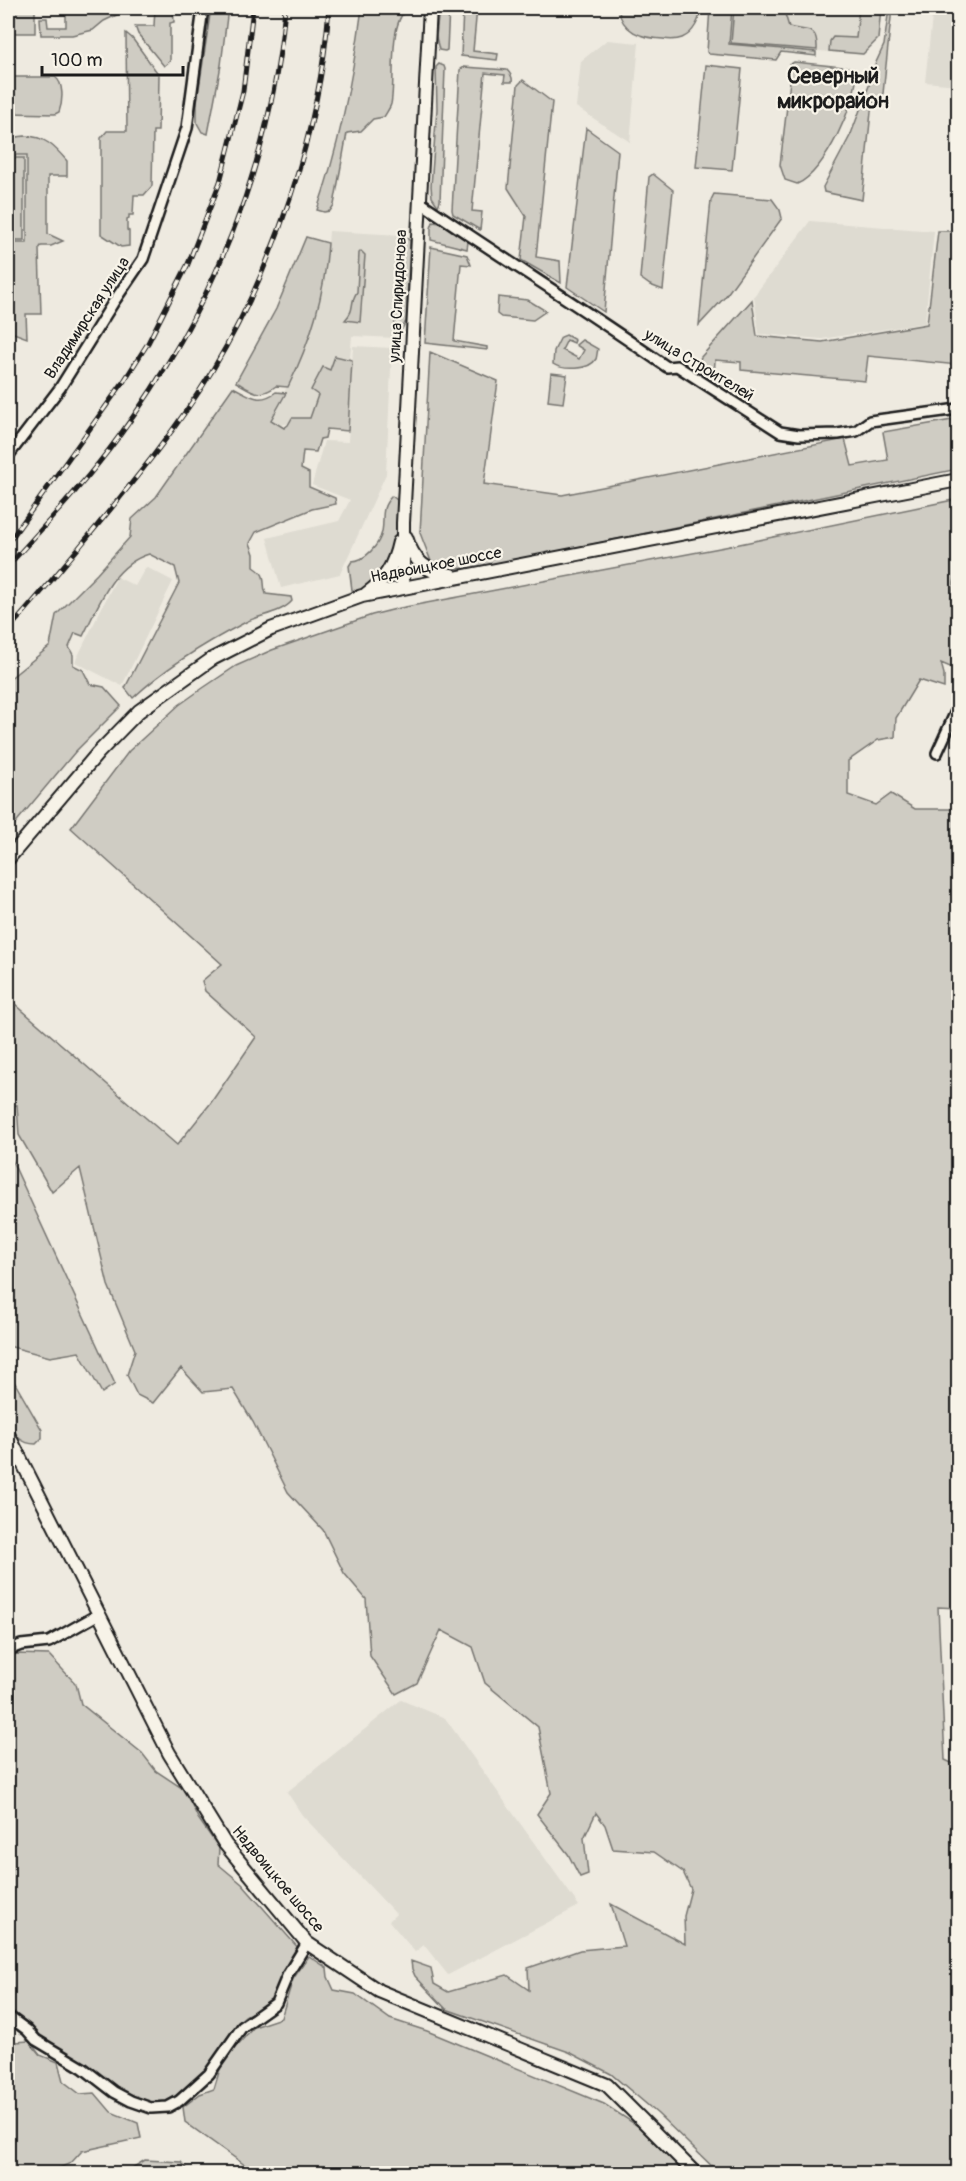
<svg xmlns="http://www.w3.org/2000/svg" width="966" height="2181" font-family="Pangolin,sans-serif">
<rect width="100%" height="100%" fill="#eeeae0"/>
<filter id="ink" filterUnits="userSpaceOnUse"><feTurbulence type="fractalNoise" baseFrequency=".0167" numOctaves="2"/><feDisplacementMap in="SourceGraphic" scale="12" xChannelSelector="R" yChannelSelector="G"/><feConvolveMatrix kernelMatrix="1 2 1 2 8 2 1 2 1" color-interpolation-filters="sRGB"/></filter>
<g filter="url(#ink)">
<path fill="#dedbd1" d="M733,8H881L878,40L863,55L730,43Z
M933,8H958V85L925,82Z
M607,40L639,43L630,142L576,107L581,61Z
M8,156H26L25,242H8Z
M810,221L934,231L925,323L822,339L759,334L754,296Z
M329,231L401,235L395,338L352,336L350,359L336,358L311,419L280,425L270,419L300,362L326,272Z
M353,346L392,348L386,474L340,574L281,588L267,538L339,521L350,500L312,485L324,441L348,442Z
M146,567L173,581L122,686L75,662L117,577L135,586Z
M401,1700L445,1718L579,1906L448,1975L424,1945L415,1952L389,1921L396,1914L302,1815L287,1792Z"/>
<path fill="#cfccc3" stroke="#767470" stroke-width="1.5" d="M8,8H35V33H8Z
M66,8H125V11L104,21L93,30L72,35H41L40,18H47L48,27H66Z
M155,8H173L174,22L170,23V61L164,66L138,34L135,26H154Z
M211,8H228L221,65L208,134L202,132L197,123V102Z
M362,8H409C387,20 396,81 391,104C390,108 386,113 384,117L373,119L361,131L347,133L334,205L330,211L324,212L317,210C340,144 353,76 362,8Z
M439,8H449L447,50L445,51L439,50L436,37Z
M463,8H477L473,51L498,54L497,60L461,56Z
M618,8H701C700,19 694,33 682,38C677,40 669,40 663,39C641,38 622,32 618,8Z
M710,8H732L729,44L816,52V56L781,52L776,60L709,54L707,52Z
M734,8H750V10L785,14L789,27C807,32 818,25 817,50L731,43Z
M859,8H881L878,39L863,54L829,51L830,41L833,37L856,38Z
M889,8H892L882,103L872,102L862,200L824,192L823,187L851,134L873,75L872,71L884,45Z
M126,33L132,38L159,75L158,131H153L152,186L144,195H134L133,215H129V218L127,219V230L129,231V246L121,247L101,234V138L107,131H127Z
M794,62L852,68L857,71C857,101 825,173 797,184L785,180L780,165L790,81L787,70L789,65Z
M439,64L444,66L445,69L440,201L438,206L432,197L431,186L437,109L436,67Z
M706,65L742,69L732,170L696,167Z
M464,67L507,70C511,74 513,77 512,82H504L505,75L485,73L472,211L482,212L480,230L453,214L452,210L460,70Z
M8,77H55C64,83 63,101 59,112L55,114L8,113Z
M523,80L552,102L536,257L560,261L561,283L521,260L526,216L508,188L518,85Z
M586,128L618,151L604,312L567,287Z
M25,136C45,136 55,147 67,161V176H48V234L63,241L51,246H41L39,249L41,314H26L27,338L8,331V243H27V155H8V138Z
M8,158H24V240H8V231H14V196L8,195Z
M653,174L673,190L663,290L650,285L640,278L649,177Z
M714,194L772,199L780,210L782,218L725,297L699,325L711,200Z
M433,222L440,223L468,242L467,249L431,240V228Z
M938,231H952L958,245V365L868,356L865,381L741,370V362L715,360L714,377L698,371L697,365L701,357L752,300L757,336L822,342L927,324Z
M306,237L328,243C325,293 311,341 288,387L276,386C259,399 253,391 236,382L276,309Z
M400,237H406L410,241L406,321L402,329L394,336Z
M431,247L467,255L471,265L461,264L454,341L487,347V350L425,343Z
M361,251L365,255L360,322L345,320C356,309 349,303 357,292L359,253Z
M498,297L528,300L546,311L533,320L501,317L497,314Z
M566,335L575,340L574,343L567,340L562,350L579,359L584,350L576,345L582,340L598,349C597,352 597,356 596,359C589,371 562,370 553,364L554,351L561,337Z
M430,352L498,381L484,484L562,495L845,439L852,466L888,460L883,432L958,419V469L476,568L446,569L432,564L420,533Z
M335,356L352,360L348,431L327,429L325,438L320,439L316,452L303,451L301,469L309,473V487L335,498L336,504L312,509L256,532L250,543L254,554V567C269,577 261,580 266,594L291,597L292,601C282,613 260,615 246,622C205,643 166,667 133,698L125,688L179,583L175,567L149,554C112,565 99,605 83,636L75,633L69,647L73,655V665L83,670L90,684L104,687L121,706L75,752L8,832V680L50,646L56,615L97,574L130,537L132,519L156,497L233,387C250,395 259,405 276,392L286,393L271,420L284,428L288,425L292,418H310L318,395L311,390L323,367L330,370Z
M551,373L567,375L563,403L548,401Z
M392,496L397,500C397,519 399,549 388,565C385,570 380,575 376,579C369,587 362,592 352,590L349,566L352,561C365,561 379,545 382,532C385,517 379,509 392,496Z
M958,499V561L951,601L958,606V668L955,669L941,663L944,674V688L919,680L896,718L895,737L878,740L848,761V795L876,805L891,794L915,809H958V1608L938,1607L945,1760L958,1766V2173H719L658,2114L611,2074L569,2052L446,2009L415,1976L412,1969L411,1961L431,1968L434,1984L448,1992L507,1975L529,1990L528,1968L580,1950L624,1946L611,1904L685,1944L684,1916L691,1889L683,1872L654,1852L613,1849L605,1825L596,1813L584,1838L588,1874L580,1877L568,1854L537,1814L551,1793L538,1727L485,1683L473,1647L441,1630L417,1683L396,1694L370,1656L366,1599L344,1573L323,1530L288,1492L253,1422L233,1389L203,1392L181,1368L153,1403L137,1395L127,1375L135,1350L108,1285L80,1168L52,1192L19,1135L17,1105L8,1107V998L177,1145L210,1104L256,1037L205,991L202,981L222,964L71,828L129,751L179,705L203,688L236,666L272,650L372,615L400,608L725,547Z
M8,1152L115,1384L102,1393L79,1352L50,1357L8,1346Z
M8,1376L12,1378L42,1430V1438L36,1444C3,1444 7,1399 8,1376Z
M16,1654L49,1655L76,1684L81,1704L142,1753L156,1771L185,1790L198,1818L219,1848L218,1864L242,1884L300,1950L292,1965L282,1975L283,1985C277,1995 268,2005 257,2011C253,2013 248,2014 245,2016C235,2024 229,2036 222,2046C210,2065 184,2104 159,2104C147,2104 135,2098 124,2092L8,2013V1660Z
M309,1956L327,1968L328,1977L334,1990L355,1994L390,2019L427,2031L604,2104L638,2126L685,2173H256L185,2122L183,2107L200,2094L214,2089L222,2062L254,2027L281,2018L293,1979Z
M8,2038L15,2042L29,2041L40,2055L58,2062L63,2081L80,2094L95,2093L111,2112L138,2123L141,2138L82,2151L71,2163L48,2173H8Z
M145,2160L181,2162L191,2173H124Z"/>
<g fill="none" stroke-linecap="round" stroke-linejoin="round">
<g stroke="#1c1c1c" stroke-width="14">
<path id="street" d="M420,202C502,258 586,310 667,367L677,366L780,432L799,435L838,434L856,431L870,421L958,409
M8,456L60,388L113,303L143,259L187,128L203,8
M937,753L958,707
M8,1650L21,1645L49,1642L99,1614
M8,2016L27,2030L36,2040L83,2068L114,2092L131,2101L151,2108L168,2107L179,2101L209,2074L242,2027L276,2003L288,1974L307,1943"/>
</g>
<g stroke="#1c1c1c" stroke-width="16">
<path id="secondary" d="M406,537C413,560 426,573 451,575
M403,587V523L430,8
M366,594C385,581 394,565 399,542
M8,859L98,753L139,711L212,659L271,629L362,596L958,480
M8,1434L169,1753L225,1844L307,1943L379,1991L607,2085L696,2174"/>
</g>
<use href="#street" stroke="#f7f3e8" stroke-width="9"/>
<use href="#secondary" stroke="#f7f3e8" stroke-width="12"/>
<g stroke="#1c1c1c" stroke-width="5">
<path id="rail" d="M8,543L124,381L148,343L188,264L220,182L243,91L253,8
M8,566C46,524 86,482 120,435C213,308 271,165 285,8
M8,630C38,597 67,562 96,527C137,477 178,427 212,371C275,266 320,130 329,8"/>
</g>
<use href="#rail" stroke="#f7f3e8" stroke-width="3" stroke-dasharray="9" stroke-linecap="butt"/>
</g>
</g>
<g text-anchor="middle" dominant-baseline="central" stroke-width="4.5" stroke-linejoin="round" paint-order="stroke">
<g font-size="16" fill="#1c1c1c" stroke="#f7f3e8">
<text transform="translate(398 296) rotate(-87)">улица Спиридонова</text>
<text transform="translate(87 318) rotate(-57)">Владимирская улица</text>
<text transform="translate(699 365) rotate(31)">улица Строителей</text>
<text transform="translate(436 565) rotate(-11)">Надвоицкое шоссе</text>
<text transform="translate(278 1879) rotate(50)">Надвоицкое шоссе</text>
</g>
<g font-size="22" font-weight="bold" fill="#1c1c1c" stroke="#f7f3e8">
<text x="833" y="76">Северный<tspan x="833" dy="25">микрорайон</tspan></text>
</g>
</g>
<rect width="966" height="2181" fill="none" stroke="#f7f3e8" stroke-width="30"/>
<rect x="15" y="15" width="936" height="2151" fill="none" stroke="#1c1c1c" stroke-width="2" filter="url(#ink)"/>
<path d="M42 66v9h141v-9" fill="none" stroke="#1c1c1c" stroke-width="3"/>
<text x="51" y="66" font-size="18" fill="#1c1c1c" stroke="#f7f3e8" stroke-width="4.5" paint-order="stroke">100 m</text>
</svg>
